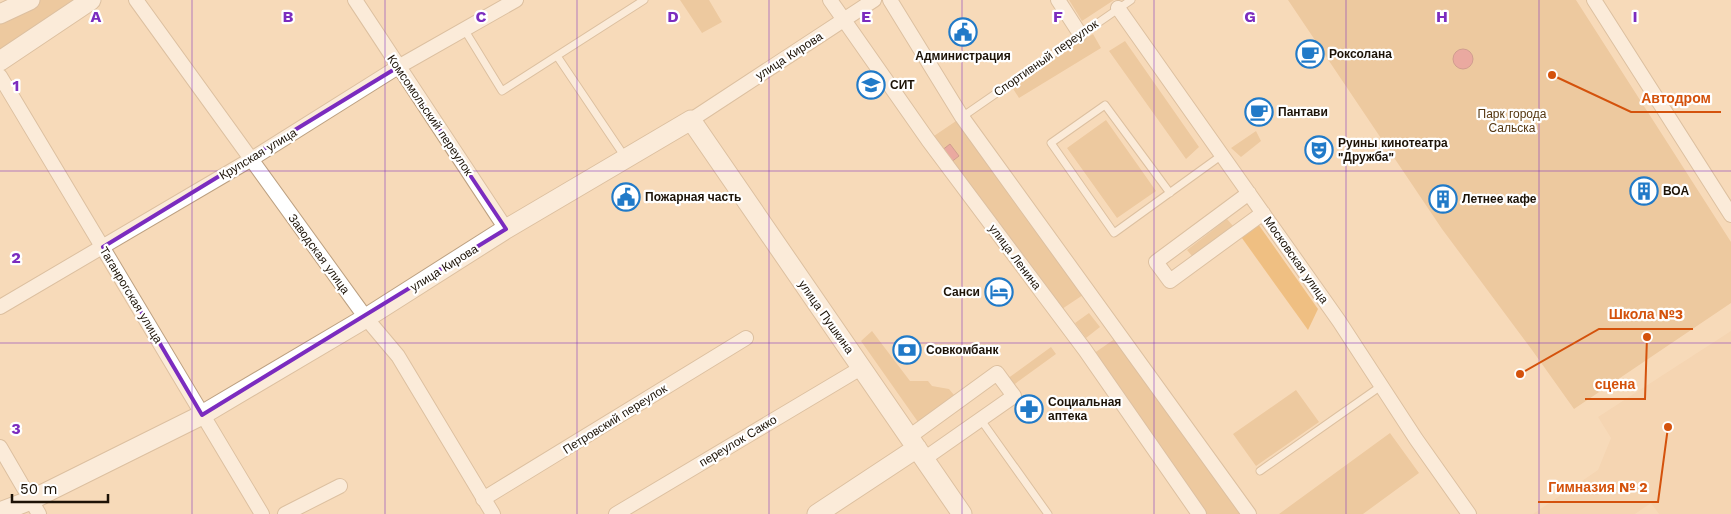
<svg xmlns="http://www.w3.org/2000/svg" width="1731" height="514" font-family="'Work Sans',sans-serif">
<rect width="100%" height="100%" fill="#f7dab9"/>
<path fill="#f1cea8" d="M1731,331V514H1659L1651,503L1635,514H1533L1598,470L1611,438L1598,417Z"/>
<path fill="#e0b37f" d="M29,0H91L0,61V14Z
M680,0H709L722,22L702,33Z
M1069,0H1114L1082,21Z
M1288,0H1576L1731,242V303L1574,409L1532,350L1442,229Z
M1093,34L1101,48L1019,98L1010,84Z
M1125,41L1199,147L1186,159L1109,51Z
M962,117L1083,295L1056,313L928,140Z
M1106,120L1156,191L1117,218L1067,148Z
M1256,131L1261,141L1241,157L1231,148Z
M1227,219L1233,226L1192,256L1187,250Z
M1089,313L1100,327L1086,338L1075,323Z
M872,331L910,381H928L932,386L949,389L954,395L918,422L861,341Z
M1116,338L1241,514H1203L1090,356Z
M1051,347L1056,354L1012,386L1007,379Z
M1296,390L1319,422L1256,466L1233,434Z
M1390,433L1419,473L1363,514H1279Z"/>
<path fill="#e59d3f" d="M1256,221L1318,309L1308,330L1239,234Z"/>
<path fill="#da6d81" stroke="#a1525c" d="M1453 59a10 10 0 1 1 20 0a10 10 0 1 1-20 0Z
M950,144L959,156L950,163L941,151Z"/>
<g fill="none" stroke-linecap="round" stroke-linejoin="round">
<g stroke="#bca081" stroke-width="9">
<path id="lane" d="M464,29L502,91L644,0
M557,56L625,157
M962,117L1131,0
M1170,193L1105,105L1051,143L1114,233L1222,155
M981,420L1048,514
M1260,471L1381,386"/>
</g>
<g stroke="#bca081" stroke-width="16">
<path id="street" d="M136,0L366,318L398,356L493,514
M355,0L506,229
M830,0L928,140L1085,350L1199,514
M890,0L962,117L1249,514
M1058,0L1080,34
M1594,0L1731,215
M1118,8L1339,321L1416,439L1469,514
M0,76L262,514
M691,120L874,0
M1249,193L1156,262L1170,281L1263,213
M0,307L250,160L398,67L516,0
M909,437L997,373L1014,396L924,459
M0,447L39,514
M483,499L746,338
M285,514L340,486
M616,514L861,368"/>
</g>
<g stroke="#bca081" stroke-width="21">
<path id="secondary" d="M0,14L30,0
M0,61L91,0
M0,512L31,500L202,415L366,318L506,229L691,120L962,514
M817,514L917,448"/>
</g>
<use href="#lane" stroke="#fff" stroke-width="7"/>
<use href="#street" stroke="#fff" stroke-width="14"/>
<use href="#secondary" stroke="#fff" stroke-width="19"/>
</g>
<path d="M0 0H1731V514H0ZM398,67L506,229L202,415L103,247Z" fill="#f7dab9" fill-opacity=".55" fill-rule="evenodd"/>
<path fill="none" stroke="#7b2cbf" stroke-width="4" stroke-linejoin="round" d="M398,67L506,229L202,415L103,247Z"/>
<path fill="none" stroke="#7b2cbf" stroke-width="1" stroke-opacity="0.55" d="M192,0V514M385,0V514M577,0V514M769,0V514M962,0V514M1154,0V514M1346,0V514M1539,0V514M0,171H1731M0,343H1731"/>
<defs>
<g id="civic-ring" transform="scale(1.4375)"><circle r="9.5" fill="#fff" stroke="#217ac8" stroke-width="1.5"/><path d="M-.6-6.5H3V-4.5H.6V-3L4-1V1h2V6H-6V1h2V-1L-.6-3ZM-1.2 2.5V6h2.4V2.5Z" fill="#217ac8"/></g>
<g id="cafe-ring" transform="scale(1.4375)"><circle r="9.5" fill="#fff" stroke="#217ac8" stroke-width="1.5"/><path d="M-5.5-4.5H6V0H3Q3 3.5 0 3.5H-2.5Q-5.5 3.5-5.5 0ZM3-3.2v2h1.7v-2ZM-6 4.5H4V6H-6Z" fill="#217ac8"/></g>
<g id="school-ring" transform="scale(1.4375)"><circle r="9.5" fill="#fff" stroke="#217ac8" stroke-width="1.5"/><path d="M0-5L7-2L0 1L-7-2ZM-4 1L0 2.5L4 1V4Q0 6-4 4Z" fill="#217ac8"/></g>
<g id="theatre-ring" transform="scale(1.4375)"><circle r="9.5" fill="#fff" stroke="#217ac8" stroke-width="1.5"/><path d="M-5-5.5Q0-4 5-5.5V0Q5 5 0 6Q-5 5-5 0ZM-3.3-2.5H-1v1.5H-3.3ZM1-2.5H3.3v1.5H1ZM-2.8 1Q0 5.5 2.8 1Z" fill="#217ac8"/></g>
<g id="building-ring" transform="scale(1.4375)"><circle r="9.5" fill="#fff" stroke="#217ac8" stroke-width="1.5"/><path d="M-4-6H4V6H1V3H-1V6H-4ZM-2.5-4.3h1.7v1.8h-1.7ZM.8-4.3h1.7v1.8H.8ZM-2.5-1h1.7V.8h-1.7ZM.8-1h1.7V.8H.8Z" fill="#217ac8"/></g>
<g id="hotel-ring" transform="scale(1.4375)"><circle r="9.5" fill="#fff" stroke="#217ac8" stroke-width="1.5"/><path d="M-6-4.5h1.5V1H6V5H4.5V3h-9V5H-6ZM-4 0a1.8 1.8 0 1 1 3.6 0ZM.5 0V-2.5h3Q6-2.5 6 0Z" fill="#217ac8"/></g>
<g id="bank-ring" transform="scale(1.4375)"><circle r="9.5" fill="#fff" stroke="#217ac8" stroke-width="1.5"/><path d="M-6-4H6V4H-6ZM0-2.3a2.3 2.3 0 1 0 0 4.6a2.3 2.3 0 1 0 0-4.6Z" fill="#217ac8"/></g>
<g id="pharmacy-ring" transform="scale(1.4375)"><circle r="9.5" fill="#fff" stroke="#217ac8" stroke-width="1.5"/><path d="M-2-6h4v4h4v4h-4v4h-4v-4h-4v-4h4Z" fill="#217ac8"/></g>
</defs>
<g fill-rule="evenodd">
<use href="#civic-ring" x="963" y="32"/>
<use href="#cafe-ring" x="1310" y="54"/>
<use href="#school-ring" x="871" y="85"/>
<use href="#cafe-ring" x="1259" y="112"/>
<use href="#theatre-ring" x="1319" y="150"/>
<use href="#building-ring" x="1644" y="191"/>
<use href="#civic-ring" x="626" y="197"/>
<use href="#building-ring" x="1443" y="199"/>
<use href="#hotel-ring" x="999" y="292"/>
<use href="#bank-ring" x="907" y="350"/>
<use href="#pharmacy-ring" x="1029" y="409"/>
</g>
<g text-anchor="middle" dominant-baseline="central" stroke-width="4.5" stroke-linejoin="round" paint-order="stroke">
<g font-size="12" font-weight="bold" fill="#1d1307" stroke="#fff" text-anchor="start">
<text x="1329" y="54">Роксолана</text>
<text x="963" y="56" text-anchor="middle">Администрация</text>
<text x="890" y="85">СИТ</text>
<text x="1278" y="112">Пантави</text>
<text x="1338" y="143">Руины кинотеатра<tspan x="1338" dy="14">"Дружба"</tspan></text>
<text x="1663" y="191">ВОА</text>
<text x="645" y="197">Пожарная часть</text>
<text x="1462" y="199">Летнее кафе</text>
<text x="980" y="292" text-anchor="end">Санси</text>
<text x="926" y="350">Совкомбанк</text>
<text x="1048" y="402">Социальная<tspan x="1048" dy="14">аптека</tspan></text>
</g>
<g font-size="12" fill="#1d1307" stroke="#fff">
<text transform="translate(789 56) rotate(-33)">улица Кирова</text>
<text transform="translate(1046 58) rotate(-35)">Спортивный переулок</text>
<text transform="translate(430 115) rotate(56)">Комсомольский переулок</text>
<text transform="translate(258 154) rotate(-31)">Крупская улица</text>
<text transform="translate(319 254) rotate(54)">Заводская улица</text>
<text transform="translate(1015 257) rotate(53)">улица Ленина</text>
<text transform="translate(1296 260) rotate(55)">Московская улица</text>
<text transform="translate(444 268) rotate(-32)">улица Кирова</text>
<text transform="translate(131 295) rotate(59)">Таганрогская улица</text>
<text transform="translate(826 317) rotate(55)">улица Пушкина</text>
<text transform="translate(615 419) rotate(-32)">Петровский переулок</text>
<text transform="translate(738 441) rotate(-31)">переулок Сакко</text>
</g>
<g font-size="12" fill="#553711" stroke="#fff">
<text x="1512" y="114">Парк города<tspan x="1512" dy="14">Сальска</tspan></text>
</g>
</g>
<g font-size="16" text-anchor="middle" font-weight="bold" fill="#7b2cbf" stroke="#fff" stroke-width="4.5" stroke-linejoin="round" paint-order="stroke">
<text x="96" y="22">A</text>
<text x="288" y="22">B</text>
<text x="481" y="22">C</text>
<text x="673" y="22">D</text>
<text x="866" y="22">E</text>
<text x="1058" y="22">F</text>
<text x="1250" y="22">G</text>
<text x="1442" y="22">H</text>
<text x="1635" y="22">I</text>
<text x="16" y="91">1</text>
<text x="16" y="263">2</text>
<text x="16" y="434">3</text>
</g>
<path fill="none" stroke="#d4520c" stroke-width="2" d="M1552 75L1631 112H1721M1520 374L1599 329H1693M1647 337L1645 399H1585M1668 427L1658 502H1538"/>
<g fill="#d4520c" stroke="#fff" stroke-width="2">
<circle cx="1552" cy="75" r="5"/>
<circle cx="1520" cy="374" r="5"/>
<circle cx="1647" cy="337" r="5"/>
<circle cx="1668" cy="427" r="5"/>
</g>
<g font-size="14" text-anchor="middle" font-weight="bold" fill="#d4520c" stroke="#fff" stroke-width="4.5" stroke-linejoin="round" paint-order="stroke">
<text x="1676" y="103">Автодром</text>
<text x="1646" y="319">Школа №3</text>
<text x="1615" y="389">сцена</text>
<text x="1598" y="492">Гимназия № 2</text>
</g>
<path d="M12 494v8h96v-8" fill="none" stroke="#1d1307" stroke-width="2.5"/>
<text x="20" y="494" font-size="15" fill="#1d1307" stroke="#ffffff" stroke-width="4" paint-order="stroke">50 m</text>
</svg>
